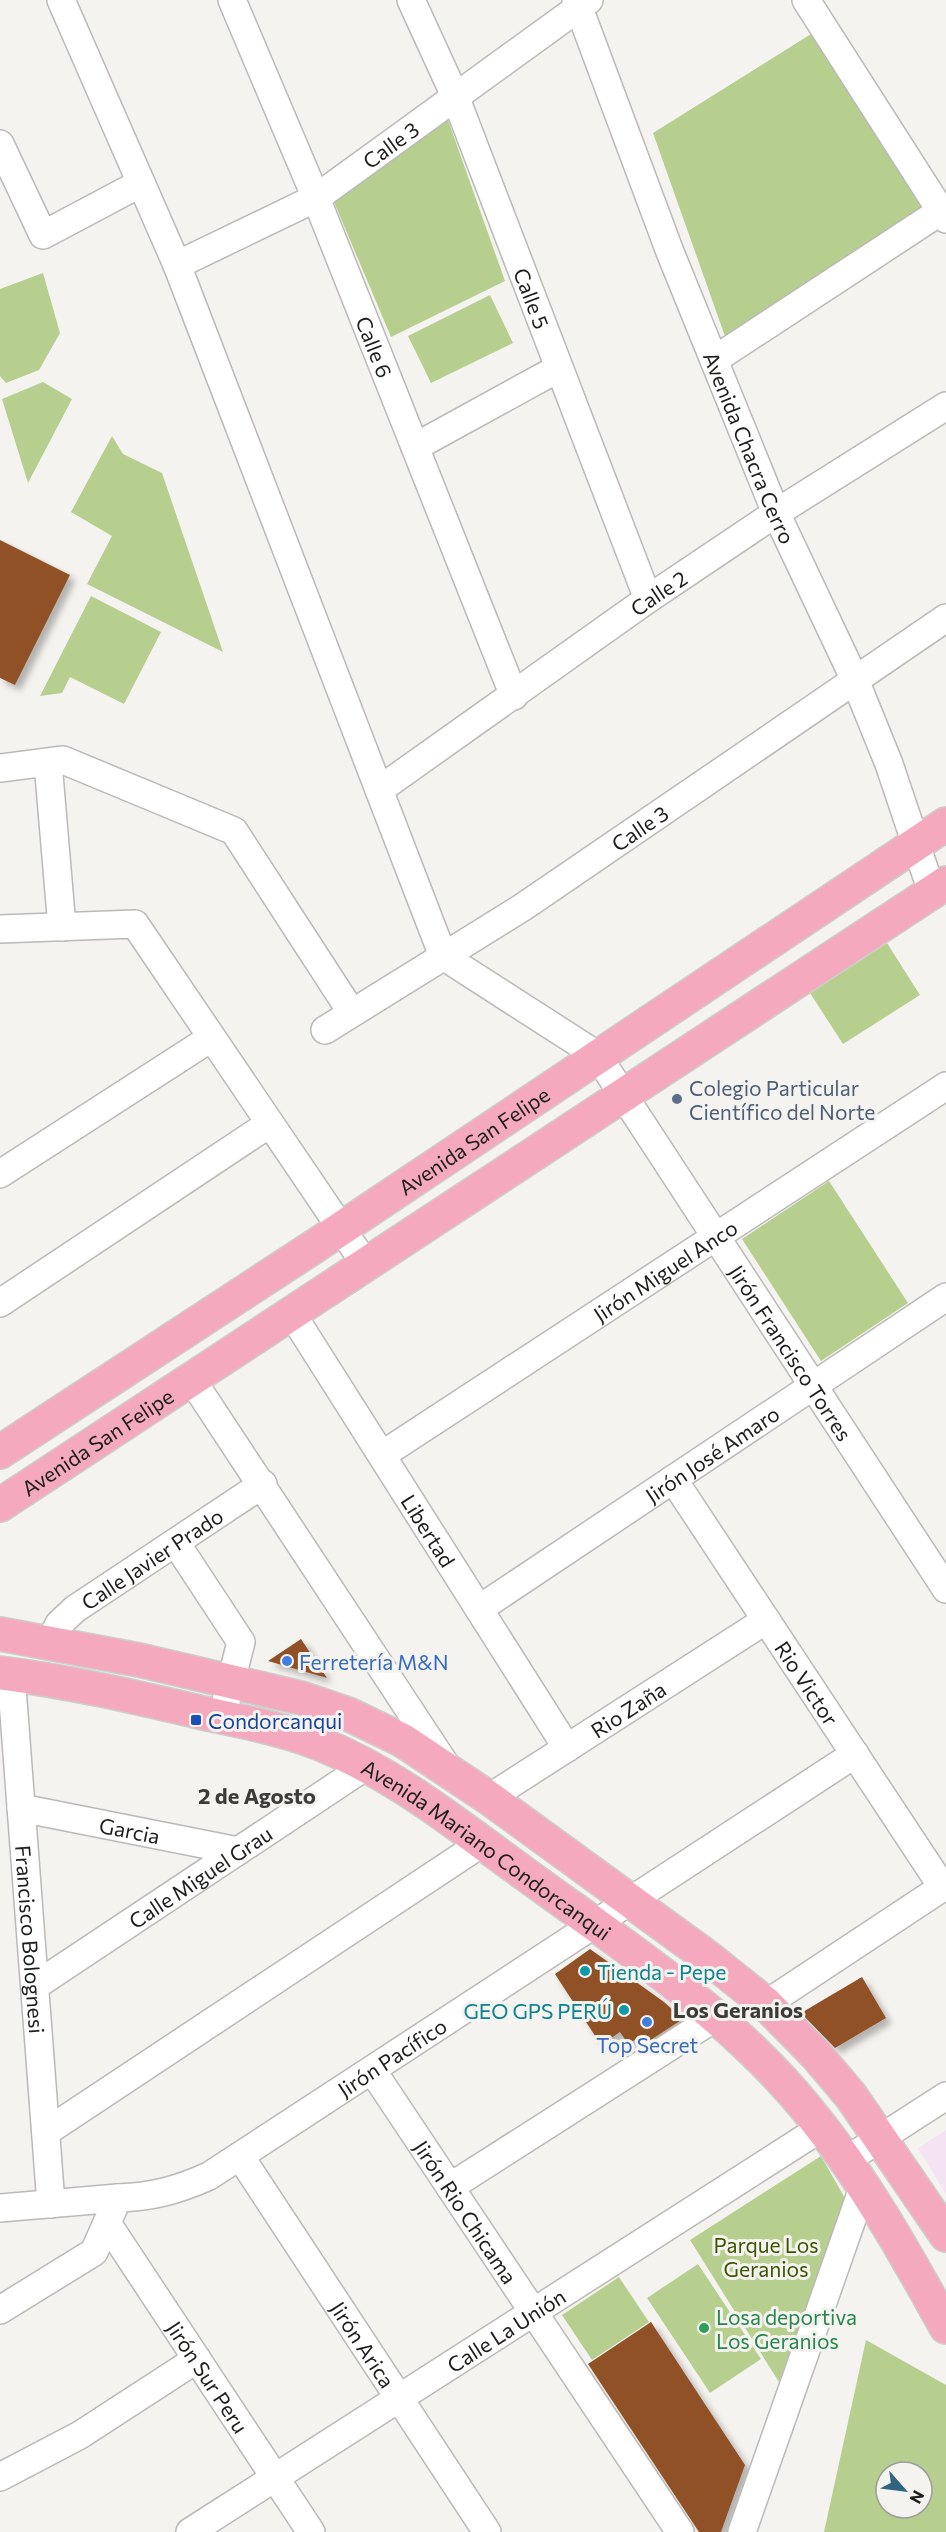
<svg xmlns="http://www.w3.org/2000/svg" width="946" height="2532" font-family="Commissioner,sans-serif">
<defs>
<filter id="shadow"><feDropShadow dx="5.5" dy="5.5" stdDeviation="3" flood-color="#0004"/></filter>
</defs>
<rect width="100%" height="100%" fill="#f5f3f0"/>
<path fill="#f5e3f4" d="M946,2130V2194L918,2148Z"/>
<path fill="#b6cf8f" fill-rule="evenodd" d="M811,34L926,211L727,342L653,133Z
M448,120L505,281L391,337L334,202Z
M43,273L60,333L39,370L6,383L0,376V289Z
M490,295L513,343L431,383L408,336Z
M43,382L72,399L28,483L2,399Z
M112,436L123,454L162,473L223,652L87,584L112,536L71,512Z
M91,596L161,632L124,704L70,677L62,693L40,696Z
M887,943L920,995L843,1044L810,993Z
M829,1181L908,1303L821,1361L742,1239Z
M821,2156L846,2200L779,2382L690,2240Z
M698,2264L761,2359L710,2393L647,2298Z
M619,2277L649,2322L592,2360L562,2315Z
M866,2340L946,2385V2532H824ZM886,2472H922V2508H886Z"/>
<path fill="#905128" filter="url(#shadow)" d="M0,540L70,575L15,685L0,678Z
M301,1639L327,1678L268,1661Z
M590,1949L664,2002L683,2019L646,2043L641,2036L628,2044L620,2032L601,2045L555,1974Z
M862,1977L886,2018L835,2048L801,2013Z
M651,2322L745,2465L721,2532H699L588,2364Z"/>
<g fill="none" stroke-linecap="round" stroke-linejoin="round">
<g stroke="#bbb9b7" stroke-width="30">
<g id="minor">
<path id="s1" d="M61,0L177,265L443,956L597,1055L946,1589"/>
<path id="s2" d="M232,0L316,198L514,696"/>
<path id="s3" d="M411,0L455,96L648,599"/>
<path id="s4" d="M576,0L670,252L776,513L855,680L889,764L932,892"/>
<path d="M806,0L946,219"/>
<path d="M0,144L43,235L141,183"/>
<path id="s5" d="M177,265L316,198L589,0"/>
<path d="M714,360L941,211"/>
<path d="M415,447L559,368"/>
<path d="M48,763L62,927"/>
<path d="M0,768L63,760L234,831L352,1013"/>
<path id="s6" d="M379,790L648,599L776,513L946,406"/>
<path d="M0,929L135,924L366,1265"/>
<path id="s7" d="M325,1030L523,907L946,618"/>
<path d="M0,1174L211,1038"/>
<path d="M0,1303L269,1124"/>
<path id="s8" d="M292,1314L567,1748"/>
<path d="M192,1380L449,1770"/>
<path id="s9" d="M382,1455L946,1086"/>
<path id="s10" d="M673,1479L943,1888"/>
<path d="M176,1543L241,1642L222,1717"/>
<path id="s11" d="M479,1609L946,1297"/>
<path id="s12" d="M50,1642L59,1624L75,1609L263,1484"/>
<path id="s13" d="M11,1674L51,2204"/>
<path id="s14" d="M489,1798L766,1620"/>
<path id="s15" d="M21,1808L238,1851"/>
<path id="s16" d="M35,1986L366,1766"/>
<path d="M766,2004L946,1885"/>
<path id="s17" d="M372,2070L680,2532"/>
<path d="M46,2132L482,1843"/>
<path id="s18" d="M240,2156L487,2532"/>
<path d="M845,2161L946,2096"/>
<path d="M450,2187L716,2017"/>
<path d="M0,2208L118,2198"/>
<path id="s19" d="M107,2223L311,2532"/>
<path id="s20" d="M0,2310L94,2252L118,2198C152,2197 178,2190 209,2176L855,1754"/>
<path d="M0,2477L80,2435L197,2359"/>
<path id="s21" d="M190,2532L821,2128"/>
<path d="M742,2532L863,2188"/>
</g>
</g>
<g stroke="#cdcdcd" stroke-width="36">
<g id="major">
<path id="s22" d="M0,1452L318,1244L946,824"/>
<path id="s23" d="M0,1505L946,883"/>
<path d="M0,1634L139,1660L301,1698L348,1714L402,1740L489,1798L706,1956L766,2004L818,2057L851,2096L946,2235"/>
<path id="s24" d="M0,1673C66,1681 131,1696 195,1711C237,1721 283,1728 323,1745C398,1776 460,1827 525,1874C618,1942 719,2007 795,2095C855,2164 902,2247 946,2327"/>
</g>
</g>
<use href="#minor" stroke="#fff" stroke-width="27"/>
<use href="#major" stroke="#f5a9be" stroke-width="33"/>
</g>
<circle fill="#5c6f8a" stroke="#f5f3f0" stroke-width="2" cx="677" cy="1099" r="6"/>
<g fill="#3f7fe0" stroke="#f5f3f0" stroke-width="2">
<circle cx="287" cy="1661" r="6"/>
<circle cx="647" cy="2022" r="6"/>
</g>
<rect fill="#1a4fb4" stroke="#f5f3f0" stroke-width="2" x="190" y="1714" width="12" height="12" rx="3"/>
<g fill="#0f9aa8" stroke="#f5f3f0" stroke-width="2">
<circle cx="585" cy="1971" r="6"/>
<circle cx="624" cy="2010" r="6"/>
</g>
<circle fill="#2e9e5b" stroke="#f5f3f0" stroke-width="2" cx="704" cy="2328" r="6"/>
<g text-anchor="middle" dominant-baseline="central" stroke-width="6" stroke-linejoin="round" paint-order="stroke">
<g font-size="21" fill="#1d1d1c" stroke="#f5f3f0">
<text stroke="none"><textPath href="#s5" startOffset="246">Calle 3</textPath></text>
<text stroke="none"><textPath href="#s3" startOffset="322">Calle 5</textPath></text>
<text stroke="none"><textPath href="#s2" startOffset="375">Calle 6</textPath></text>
<text stroke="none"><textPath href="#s4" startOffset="480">Avenida Chacra Cerro</textPath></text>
<text stroke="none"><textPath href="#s6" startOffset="342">Calle 2</textPath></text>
<text stroke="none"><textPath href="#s7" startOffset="374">Calle 3</textPath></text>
<text stroke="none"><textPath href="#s22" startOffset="567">Avenida San Felipe</textPath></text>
<text stroke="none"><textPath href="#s9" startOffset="338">Jirón Miguel Anco</textPath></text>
<text stroke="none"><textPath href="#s1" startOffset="1568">Jirón Francisco Torres</textPath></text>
<text stroke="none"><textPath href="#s23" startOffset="116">Avenida San Felipe</textPath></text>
<text stroke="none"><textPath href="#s11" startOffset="280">Jirón José Amaro</textPath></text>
<text stroke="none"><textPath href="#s8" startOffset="256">Libertad</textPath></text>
<text stroke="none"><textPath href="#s12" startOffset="134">Calle Javier Prado</textPath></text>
<text stroke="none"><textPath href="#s10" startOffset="244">Rio Victor</textPath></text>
<text stroke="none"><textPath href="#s14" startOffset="165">Rio Zaña</textPath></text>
<text stroke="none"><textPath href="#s15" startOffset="111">Garcia</textPath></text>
<text stroke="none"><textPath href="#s24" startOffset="526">Avenida Mariano Condorcanqui</textPath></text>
<text stroke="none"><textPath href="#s16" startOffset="198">Calle Miguel Grau</textPath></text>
<text stroke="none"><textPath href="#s13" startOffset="266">Francisco Bolognesi</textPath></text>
<text stroke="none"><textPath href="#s20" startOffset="482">Jirón Pacífico</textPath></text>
<text stroke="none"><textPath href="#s17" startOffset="170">Jirón Rio Chicama</textPath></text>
<text stroke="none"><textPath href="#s21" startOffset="375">Calle La Unión</textPath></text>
<text stroke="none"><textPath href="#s18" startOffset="225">Jirón Arica</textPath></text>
<text stroke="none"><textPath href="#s19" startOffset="184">Jirón Sur Peru</textPath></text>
</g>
<g font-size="21" fill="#4e5e75" stroke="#f5f3f0" text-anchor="start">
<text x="689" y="1087">Colegio Particular<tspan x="689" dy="24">Científico del Norte</tspan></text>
</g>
<g font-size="21" fill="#366cbe" stroke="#f5f3f0" text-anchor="start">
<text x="299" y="1661">Ferretería M&amp;N</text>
<text x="647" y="2044" text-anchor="middle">Top Secret</text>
</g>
<g font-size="21" fill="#164399" stroke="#f5f3f0" text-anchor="start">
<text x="208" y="1720">Condorcanqui</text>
</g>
<g font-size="21" fill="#0d838f" stroke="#f5f3f0" text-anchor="start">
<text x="597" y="1971">Tienda - Pepe</text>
<text x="612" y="2010" text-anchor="end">GEO GPS PERÚ</text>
</g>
<g font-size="21" fill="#3d5400" stroke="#f5f3f0">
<text x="766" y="2244">Parque Los<tspan x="766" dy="24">Geranios</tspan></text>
</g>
<g font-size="21" fill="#27864d" stroke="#f5f3f0" text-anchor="start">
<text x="716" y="2316">Losa deportiva<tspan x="716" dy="24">Los Geranios</tspan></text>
</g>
<g font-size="22" font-weight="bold" fill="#3d3b39" stroke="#f5f3f0">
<text x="257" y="1795">2 de Agosto</text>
<text x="738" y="2009">Los Geranios</text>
</g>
</g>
<g transform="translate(904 2490) rotate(118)"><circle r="28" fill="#f5f3f0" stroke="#9f9d9b" stroke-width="1.5"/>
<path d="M0-4.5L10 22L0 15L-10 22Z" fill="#306581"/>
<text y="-9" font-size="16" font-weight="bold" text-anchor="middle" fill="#1d1d1c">N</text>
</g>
</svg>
